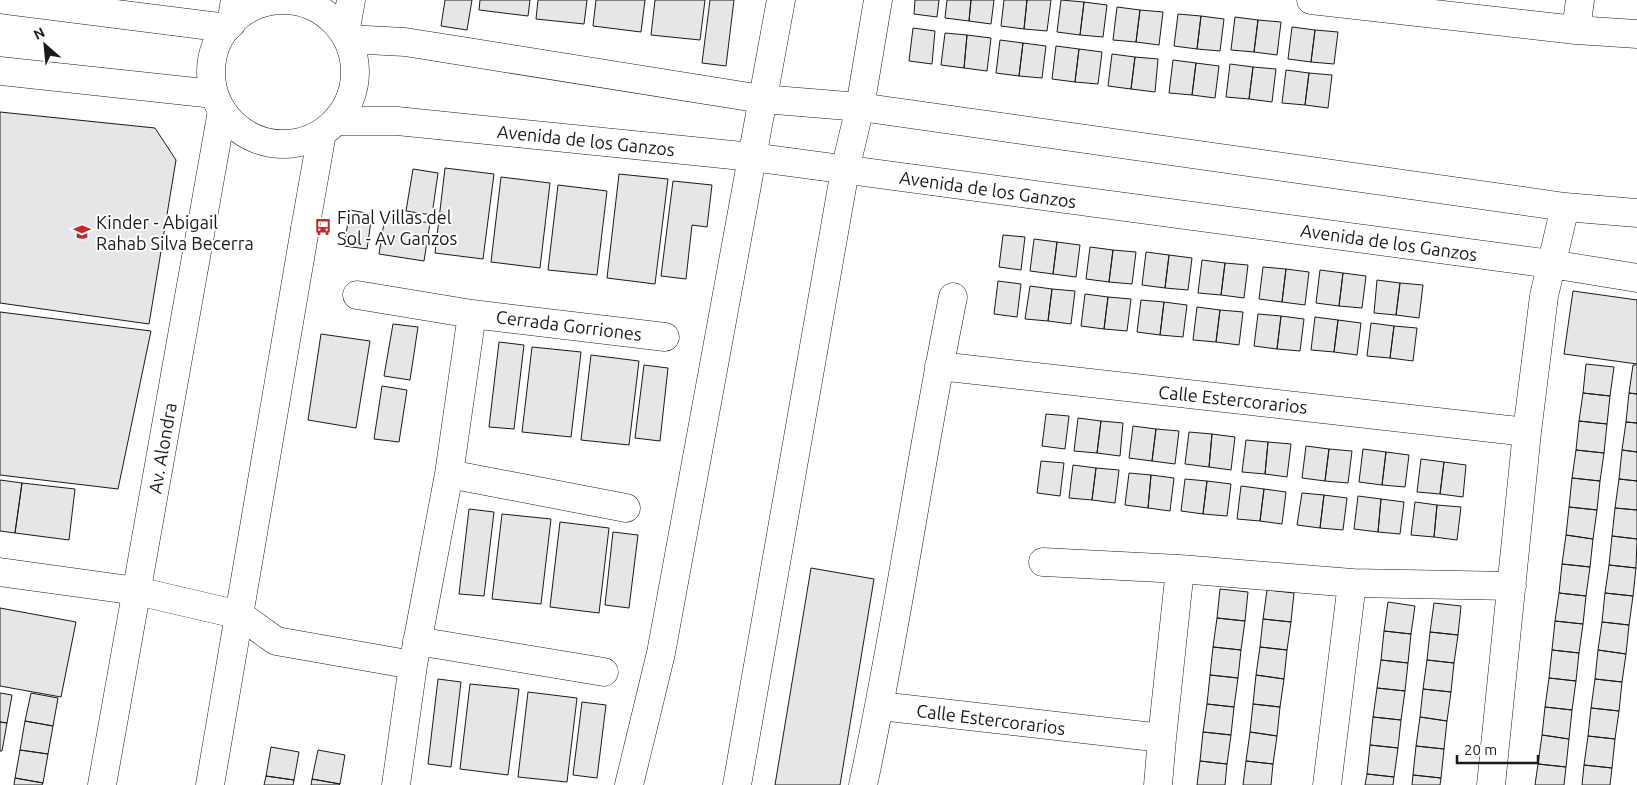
<svg xmlns="http://www.w3.org/2000/svg" width="1637" height="785" font-family="Ubuntu,sans-serif">
<rect width="100%" height="100%" fill="#fff"/>
<path fill="#e6e6e6" stroke="#1a1a1a" d="M445,0H472L467,30L441,26Z
M480,0H530L528,16L479,10Z
M538,0H587L584,24L536,19Z
M596,0H645L641,32L593,26Z
M655,0H705L700,40L651,35Z
M710,0H734L726,66L702,63Z
M915,0H939L937,17L914,14Z
M947,0H971L969,21L945,18Z
M971,0H994L991,24L969,21Z
M1004,0H1027L1024,29L1001,26Z
M1027,0H1051L1047,31L1024,29Z
M1061,0L1084,2L1080,35L1057,32Z
M1084,2L1107,5L1103,37L1080,35Z
M1117,7L1140,10L1136,42L1113,40Z
M1140,10L1163,12L1159,45L1136,42Z
M1178,14L1201,16L1197,49L1174,46Z
M1201,16L1224,19L1220,51L1197,49Z
M1235,17L1258,20L1254,52L1231,50Z
M1258,20L1281,22L1277,55L1254,52Z
M1292,27L1315,30L1311,62L1288,59Z
M913,28L935,31L932,64L909,61Z
M1315,30L1338,32L1334,64L1311,62Z
M945,33L967,35L964,68L941,65Z
M967,35L991,38L987,71L964,68Z
M1000,40L1023,43L1019,76L996,73Z
M1023,43L1046,46L1042,78L1019,76Z
M1056,46L1079,49L1075,82L1052,79Z
M1079,49L1102,52L1098,84L1075,82Z
M1112,54L1135,57L1131,89L1108,86Z
M1135,57L1158,59L1155,92L1131,89Z
M1173,60L1196,63L1192,95L1169,93Z
M1196,63L1219,66L1215,98L1192,95Z
M1230,64L1253,67L1249,99L1226,97Z
M1253,67L1276,69L1272,102L1249,99Z
M1286,70L1309,73L1305,105L1282,103Z
M1309,73L1332,75L1328,108L1305,105Z
M0,112L155,128L176,160L149,324L0,303Z
M445,168L494,174L483,259L435,253Z
M413,169L438,173L432,215L406,211Z
M619,174L668,179L655,284L607,278Z
M501,177L550,183L540,268L491,262Z
M673,181L712,185L707,227L692,225L686,279L661,276Z
M558,185L607,191L597,275L548,270Z
M350,210L372,214L367,249L344,246Z
M385,216L430,223L424,261L379,254Z
M1003,235L1025,237L1021,270L999,267Z
M1034,239L1057,242L1053,274L1030,271Z
M1057,242L1080,245L1076,277L1053,274Z
M1090,247L1113,250L1109,282L1086,279Z
M1113,250L1136,252L1132,284L1109,282Z
M1146,252L1169,255L1165,288L1142,285Z
M1169,255L1192,258L1188,290L1165,288Z
M1202,260L1225,263L1221,295L1198,293Z
M1225,263L1248,265L1244,298L1221,295Z
M1263,267L1286,269L1282,302L1259,299Z
M1286,269L1309,272L1305,305L1282,302Z
M1320,270L1343,273L1339,306L1316,303Z
M1343,273L1366,276L1362,308L1339,306Z
M1377,280L1400,283L1396,315L1374,313Z
M998,281L1021,284L1017,317L994,314Z
M1400,283L1423,285L1419,318L1396,315Z
M1030,286L1052,289L1048,321L1025,319Z
M1052,289L1075,291L1071,324L1048,321Z
M1573,291L1637,300V364L1564,354Z
M1085,294L1108,297L1104,329L1081,326Z
M1108,297L1131,299L1127,331L1104,329Z
M1141,300L1164,302L1160,335L1137,332Z
M1164,302L1187,305L1183,337L1160,335Z
M1197,307L1220,310L1216,342L1193,340Z
M1220,310L1243,312L1239,345L1216,342Z
M0,312L151,331L118,489L0,475Z
M1258,314L1281,316L1277,349L1254,346Z
M1281,316L1304,319L1300,351L1277,349Z
M1315,317L1338,320L1334,352L1311,350Z
M1338,320L1361,323L1357,355L1334,352Z
M1371,323L1394,326L1390,358L1367,356Z
M393,324L418,327L410,380L384,376Z
M1394,326L1417,328L1413,361L1390,358Z
M321,334L370,341L356,428L308,420Z
M499,342L524,345L514,429L489,427Z
M532,347L581,352L571,437L522,432Z
M591,355L639,361L629,445L581,440Z
M1586,364L1614,367L1610,396L1583,393Z
M644,365L668,368L660,441L635,438Z
M1633,365H1637V394L1629,393Z
M382,386L407,390L399,442L374,439Z
M1583,393L1610,396L1607,424L1579,421Z
M1629,393L1637,394V423L1626,422Z
M1046,414L1069,416L1065,449L1042,446Z
M1078,418L1101,421L1097,453L1074,451Z
M1101,421L1123,423L1120,456L1097,453Z
M1579,421L1607,424L1604,453L1576,450Z
M1626,422L1637,423V452L1622,450Z
M1133,426L1156,429L1152,461L1129,458Z
M1156,429L1179,431L1175,464L1152,461Z
M1189,432L1212,434L1209,467L1185,464Z
M1212,434L1235,437L1231,470L1209,467Z
M1246,440L1268,442L1265,474L1242,472Z
M1268,442L1291,444L1287,477L1265,474Z
M1306,446L1329,449L1325,481L1302,478Z
M1329,449L1352,451L1348,483L1325,481Z
M1363,449L1386,452L1382,485L1359,482Z
M1576,450L1604,453L1600,481L1572,478Z
M1622,450L1637,452V481L1619,479Z
M1386,452L1409,455L1405,487L1382,485Z
M1421,459L1444,462L1440,494L1417,492Z
M1041,461L1064,463L1060,496L1037,493Z
M1444,462L1466,465L1463,497L1440,494Z
M1073,465L1096,468L1092,500L1069,498Z
M1096,468L1119,470L1115,503L1092,500Z
M1129,473L1151,475L1148,508L1125,505Z
M1151,475L1174,478L1170,511L1148,508Z
M1572,478L1600,481L1597,510L1569,507Z
M1185,479L1207,481L1203,514L1181,511Z
M1619,479L1637,481V510L1615,508Z
M0,480L22,483L15,533L0,531Z
M1207,481L1231,484L1227,516L1203,514Z
M22,483L75,489L69,540L15,533Z
M1241,486L1264,489L1260,521L1237,519Z
M1264,489L1286,492L1282,524L1260,521Z
M1302,493L1324,495L1320,528L1297,525Z
M1324,495L1347,498L1343,530L1320,528Z
M1358,496L1381,499L1378,532L1354,529Z
M1381,499L1404,502L1400,534L1378,532Z
M1415,502L1437,505L1434,537L1411,535Z
M1437,505L1461,507L1457,540L1434,537Z
M1569,507L1597,510L1593,539L1566,535Z
M1615,508L1637,510V539L1612,536Z
M469,509L494,512L484,596L459,594Z
M502,514L551,519L541,604L492,599Z
M560,522L609,528L599,613L550,607Z
M613,532L638,535L629,608L605,605Z
M1566,535L1593,539L1590,567L1562,564Z
M1612,536L1637,539L1636,568L1609,565Z
M1562,564L1590,567L1586,596L1559,593Z
M1609,565L1636,568L1633,596L1605,593Z
M811,568L874,579L840,785H775Z
M1220,589L1248,592L1245,621L1217,618Z
M1267,590L1294,593L1291,622L1263,619Z
M1559,593L1586,596L1583,624L1555,621Z
M1605,593L1633,596L1629,625L1602,622Z
M1388,602L1415,606L1411,634L1384,631Z
M1434,603L1461,606L1458,635L1430,632Z
M0,608L76,622L61,697L0,686Z
M1217,618L1245,621L1241,650L1213,647Z
M1263,619L1291,622L1287,650L1260,647Z
M1555,621L1583,624L1579,653L1552,650Z
M1602,622L1629,625L1626,654L1598,650Z
M1384,631L1411,634L1408,663L1381,660Z
M1430,632L1458,635L1454,663L1427,660Z
M1213,647L1241,650L1238,678L1210,675Z
M1260,647L1287,650L1284,679L1256,675Z
M1552,650L1579,653L1576,681L1549,678Z
M1598,650L1626,654L1622,682L1595,679Z
M1381,660L1408,663L1405,691L1377,688Z
M1427,660L1454,663L1451,692L1423,689Z
M1210,675L1238,678L1234,707L1207,704Z
M1256,675L1284,679L1280,707L1253,704Z
M1549,678L1576,681L1572,710L1545,707Z
M438,679L461,682L451,767L428,764Z
M1595,679L1622,682L1619,711L1591,708Z
M470,684L519,689L508,775L460,769Z
M1377,688L1405,691L1401,720L1373,717Z
M1423,689L1451,692L1447,721L1420,717Z
M528,692L577,698L567,782L518,777Z
M0,693L12,695L7,723L0,722Z
M31,693L58,698L53,726L25,721Z
M582,702L606,705L597,778L573,775Z
M1207,704L1234,707L1231,735L1203,732Z
M1253,704L1280,707L1277,736L1250,732Z
M1545,707L1572,710L1569,739L1542,735Z
M1591,708L1619,711L1615,739L1588,736Z
M1373,717L1401,720L1398,748L1370,745Z
M1420,717L1447,721L1444,749L1416,746Z
M25,721L53,726L48,754L20,750Z
M0,722L7,723L2,751H0Z
M1203,732L1231,735L1227,764L1200,761Z
M1250,732L1277,736L1273,764L1246,761Z
M1542,735L1569,739L1566,767L1538,764Z
M1588,736L1615,739L1612,768L1584,765Z
M1370,745L1398,748L1394,777L1367,774Z
M1416,746L1444,749L1441,778L1413,775Z
M271,747L299,752L294,780L266,776Z
M20,750L48,754L43,783L15,778Z
M318,750L345,755L340,784L312,779Z
M1200,761L1227,764L1225,785H1197Z
M1246,761L1273,764L1271,785H1243Z
M1538,764L1566,767L1564,785H1535Z
M1584,765L1612,768L1610,785H1582Z
M1367,774L1394,777L1393,785H1365Z
M1413,775L1441,778L1440,785H1412Z
M266,776L294,780L293,785H264Z
M15,778L43,783L42,785H14Z
M312,779L340,784L339,785H311Z"/>
<g fill="none" stroke-linecap="round" stroke-linejoin="round">
<g stroke="#1a1a1a" stroke-width="29">
<path id="minor" d="M6,0L227,28
M1311,0L1576,30L1637,34
M211 72a72 72 0 1 1 144 0a72 72 0 1 1-144 0Z
M1576,30L1580,0
M347,39L405,42L762,99L860,107L1565,207L1637,213
M0,71L214,94
M336,121H397L752,157L1551,264L1637,278
M305,229L322,133
M357,295L472,314L665,337
M939,366L1527,432
M449,474L626,508
M1043,562L1180,569L1352,583L1512,586
M0,572L137,591L240,615L276,641L413,665
M417,641L604,672
M880,706L1162,738
M396,785L413,665L449,474L472,314
M863,785C898,623 920,459 953,297
M1158,785L1162,738L1180,569
M1327,785L1352,583
M1491,785L1527,432L1544,296L1565,207"/>
</g>
<g stroke="#1a1a1a" stroke-width="29">
<path id="major" d="M231,24L235,0
M345,34L351,0
M102,785L222,111
M210,785L305,229
M629,785L661,653L781,0
M737,785L845,170L860,107L878,0"/>
</g>
<use href="#minor" stroke="#fff" stroke-width="28"/>
<use href="#major" stroke="#fff" stroke-width="28"/>
</g>
<defs>
<g id="bus-bare" transform="scale(1.35)"><path d="M-5-6H5V4H4V6H2V4H-2V6H-4V4H-5ZM-3.5-4V0h7V-4ZM-3.5 1.2v1.5H-2V1.2ZM2 1.2v1.5H3.5V1.2Z" fill="#c62828" stroke="#fff" stroke-width="2.5" paint-order="stroke"/></g>
<g id="school-bare" transform="scale(1.35)"><path d="M0-5L7-2L0 1L-7-2ZM-4 1L0 2.5L4 1V4Q0 6-4 4Z" fill="#c62828" stroke="#fff" stroke-width="2.5" paint-order="stroke"/></g>
</defs>
<g fill-rule="evenodd">
<use href="#bus-bare" x="323" y="227"/>
<use href="#school-bare" x="82" y="232"/>
</g>
<g text-anchor="middle" dominant-baseline="central" stroke-width="4" stroke-linejoin="round" paint-order="stroke">
<g font-size="18" fill="#1a1a1a" stroke="#fff">
<text transform="translate(586 140) rotate(6)">Avenida de los Ganzos</text>
<text transform="translate(988 189) rotate(8)">Avenida de los Ganzos</text>
<text transform="translate(1389 242) rotate(8)">Avenida de los Ganzos</text>
<text transform="translate(569 325) rotate(7)">Cerrada Gorriones</text>
<text transform="translate(1233 399) rotate(6)">Calle Estercorarios</text>
<text transform="translate(162 448) rotate(-80)">Av. Alondra</text>
<text transform="translate(991 719) rotate(7)">Calle Estercorarios</text>
</g>
<g font-size="18" fill="#1a1a1a" stroke="#fff" text-anchor="start">
<text x="337" y="217">Final Villas del<tspan x="337" dy="21">Sol - Av Ganzos</tspan></text>
<text x="96" y="222">Kinder - Abigail<tspan x="96" dy="21">Rahab Silva Becerra</tspan></text>
</g>
</g>
<g transform="translate(45 45) rotate(333)" stroke="#ffffff" stroke-width="4" paint-order="stroke">
<path d="M0-4L9 19L0 12L-9 19Z" fill="#1a1a1a"/>
<text y="-8" font-size="14" font-weight="bold" text-anchor="middle" fill="#1a1a1a">N</text>
</g>
<path d="M1457 755v8h81v-8" fill="none" stroke="#1a1a1a" stroke-width="2.5"/>
<text x="1464" y="755" font-size="15" fill="#1a1a1a" stroke="#ffffff" stroke-width="4" paint-order="stroke">20 m</text>
</svg>
